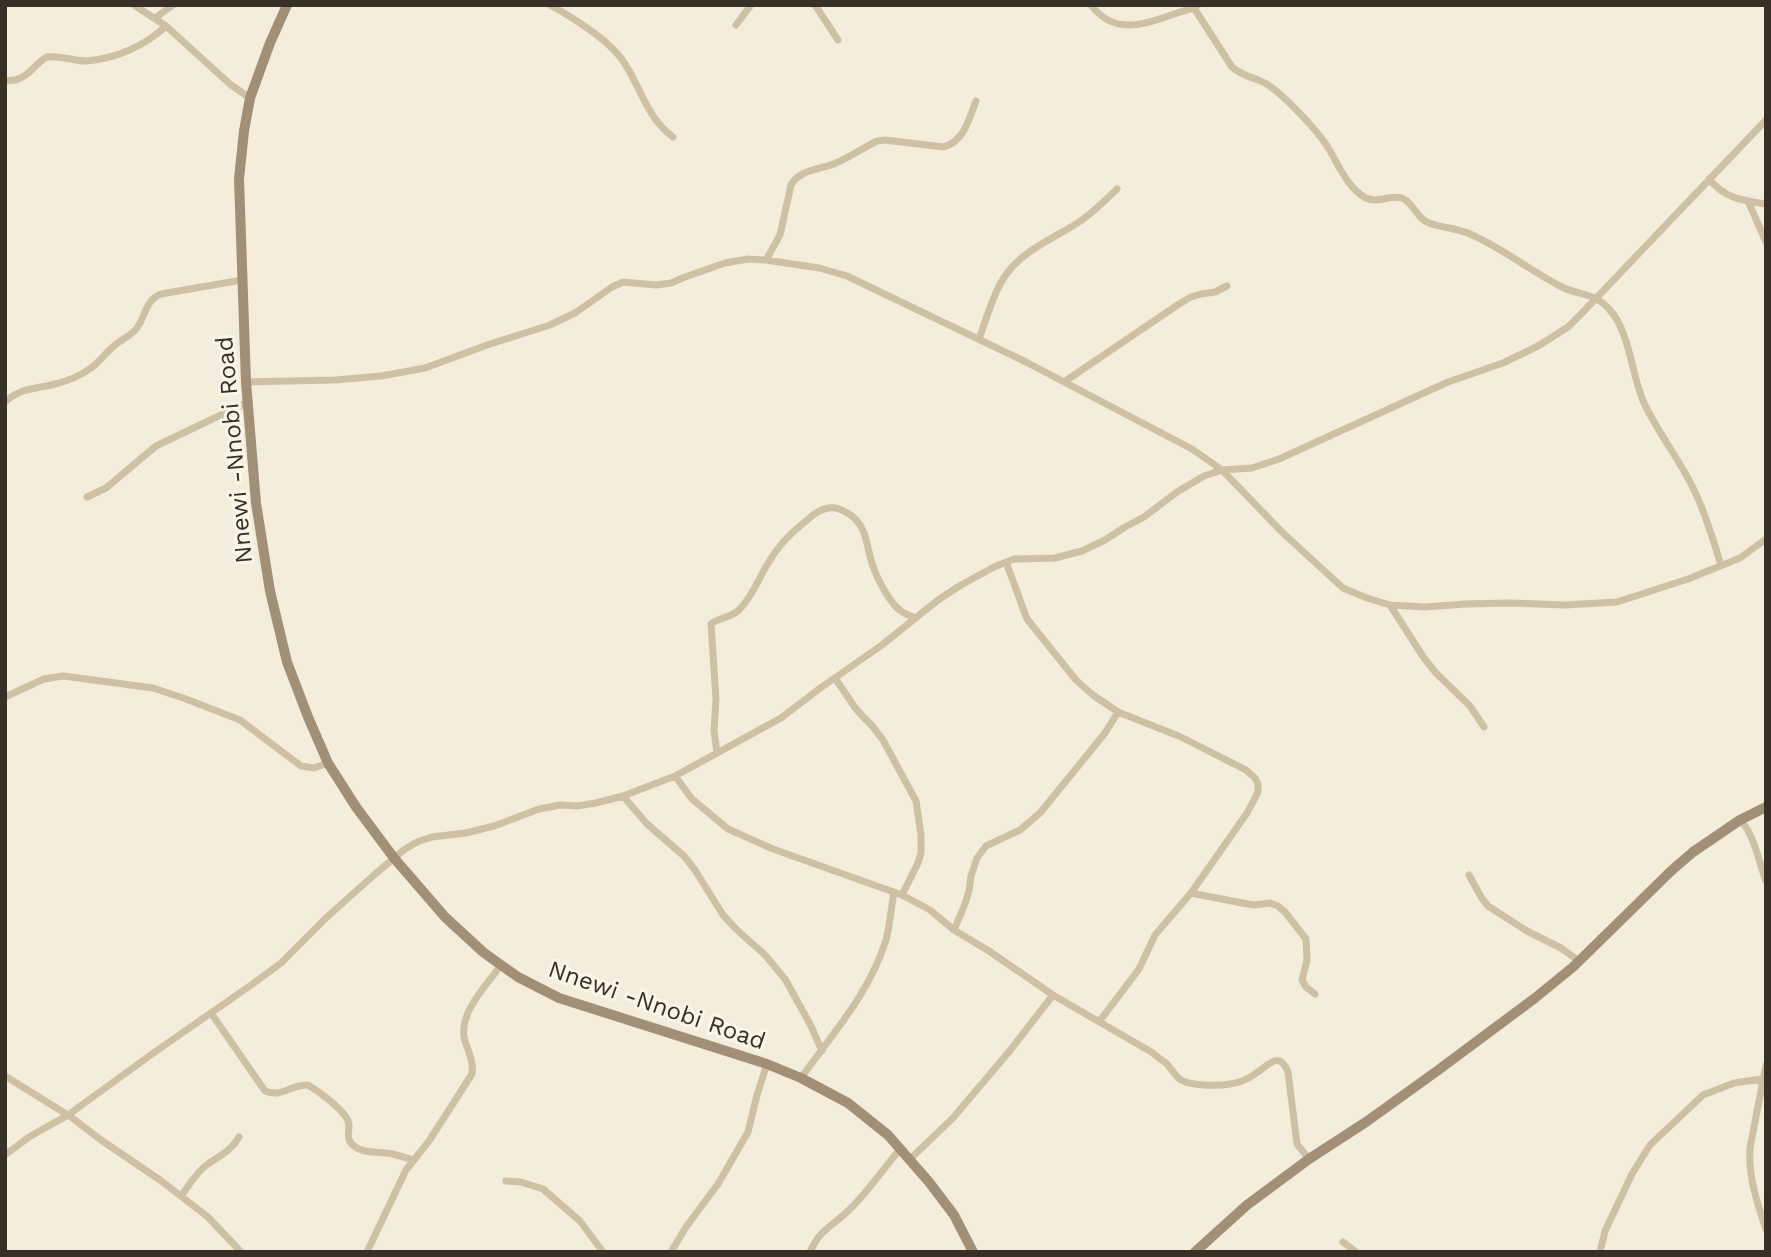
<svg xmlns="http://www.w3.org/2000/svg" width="1771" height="1257" font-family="'Work Sans',sans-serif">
<rect width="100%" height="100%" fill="#f4eddb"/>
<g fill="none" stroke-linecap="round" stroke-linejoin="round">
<path stroke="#cdc0a5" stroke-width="7" d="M134,5L166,26L231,85L250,98
M550,5C572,17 609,40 623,61C641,87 646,117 673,137
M815,5L838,40
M1091,5C1120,43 1157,17 1194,8L1198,5
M1194,8L1232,67C1245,78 1252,76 1265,83C1282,93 1313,126 1325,143C1337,160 1346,188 1366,198C1378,204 1390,194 1402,198C1413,202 1417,219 1429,223C1442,228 1457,228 1470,234C1503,248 1530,271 1562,287C1580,296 1594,292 1609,309C1630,331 1631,374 1644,403C1658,433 1680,460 1694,490C1706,514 1713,540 1721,565
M155,18L173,5
M736,25L751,5
M5,81C9,80 14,81 18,79C30,76 36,62 47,57C60,55 73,61 86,61C115,59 145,46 166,26
M1709,179C1726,199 1741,200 1766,204
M1748,201L1766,242
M766,260L780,235L791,185C800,169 820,170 836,163C850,157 863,148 877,141L885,140L943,147C964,142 969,119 976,101
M979,339C988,315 995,285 1013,266C1029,249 1051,239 1071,227C1089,217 1102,203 1117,189
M246,382L335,380L381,376L425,368L490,344L550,325L575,313L612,287L623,282L656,285L671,283L685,277L725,263L748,259L766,260L819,268L847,276L1026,362L1192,449L1222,470L1283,533L1343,588L1367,598L1390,605L1425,607L1465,604L1509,603L1565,605L1617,602L1688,579L1740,558L1766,539
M1064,382L1179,304L1191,297L1201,294L1215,292L1227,286
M5,402C19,389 33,389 51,385C65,382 79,377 91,368C100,362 106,352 115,345C122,339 131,336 137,328C146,316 145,300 161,294L242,280
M87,497L106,488L156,446L248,402
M1006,562L1027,619L1076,680L1093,695L1118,712L1181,737L1246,770L1255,778L1258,784V792L1247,813L1191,893L1155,935L1139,969L1099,1022
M1390,605L1424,658L1436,673L1470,706L1484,727
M835,678L856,709L873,727L883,740L916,801L921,835V853L918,863L902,895
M5,697L44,679L63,676L153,688L186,699L240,720L301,766L314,768L328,763
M717,753L714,731L716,699L711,624C719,617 731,618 739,610C752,597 758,580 767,565C777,547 790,533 806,521C812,515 820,509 829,508C837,507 843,510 849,514C868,526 866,547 873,566C877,578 890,604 901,611C905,614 911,616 915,618
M675,776L692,799L728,829L773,849L902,895L930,910L954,930L989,951L1053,995L1153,1053C1157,1057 1162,1060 1166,1063C1171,1068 1175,1076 1181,1080C1191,1086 1218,1086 1230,1084C1239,1083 1248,1079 1255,1074C1268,1066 1279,1049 1288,1072L1297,1144L1309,1159
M623,796L647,824L684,856L695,870L723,915L736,929L765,955L785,979L810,1024L822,1051
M1740,820C1754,833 1759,863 1766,881
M1469,875L1481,897L1488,906L1527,931L1561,948L1579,961
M1191,893L1237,902L1254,905L1270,903L1278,906L1285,912L1306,939L1307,960L1302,980L1306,987L1315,994
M954,930L965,904L969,891L971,876L977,858L986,846L1020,830L1040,813L1105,733L1118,712
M211,1013L265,1091C283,1098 291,1084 308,1085C320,1092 338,1106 346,1117C355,1128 339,1139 359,1149C368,1153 377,1152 386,1153C395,1154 404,1157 413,1160
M1766,1065L1750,1148C1748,1176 1757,1203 1766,1229
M5,1076L71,1117L101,1140L160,1180L208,1217L241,1252
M801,1078C833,1033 869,994 886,940C890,925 891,908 894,892
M5,1155L29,1137L68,1115L152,1054L254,983L281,963L327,917L374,875L405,849L417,842L432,837L466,833L494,826L539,809L560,805L577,806L596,803L623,796L675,776L781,718L819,689L882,645L938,600L961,585L994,567L1014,559L1055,558L1082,551L1105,540L1125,527L1144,517L1177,492L1204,476L1222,470L1252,468L1279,459L1448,382L1503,363L1538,346L1568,327L1583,312L1766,120
M910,1159L952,1119L1008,1053L1053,995
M506,1181L521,1182L543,1189L580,1221L603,1252
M181,1196C188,1187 194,1176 203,1168C217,1156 229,1154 239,1137
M1343,1242L1356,1252
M367,1252L406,1170L429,1141L472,1074C474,1060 467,1050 464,1037C460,1011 487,985 501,965
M671,1252L686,1227L718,1184L748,1132L757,1095L767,1064
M810,1252C821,1227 834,1226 851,1208C869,1190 884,1168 901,1148
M1600,1252L1605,1231L1632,1174L1650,1145L1703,1095L1734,1083L1762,1079"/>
<path stroke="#a18f77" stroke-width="10" d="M287,5L270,43L250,98L244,131L239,179L246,382L256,503L270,591L287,662L308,717L328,763L356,807L394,858L445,917L483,952L501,965L518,977L559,998L767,1064L801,1078L848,1103L888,1135L929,1182L954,1215L973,1252
M1195,1252L1247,1205L1309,1159L1366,1122L1437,1071L1535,998L1573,967L1671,871L1693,852L1740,820L1766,807"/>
</g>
<g text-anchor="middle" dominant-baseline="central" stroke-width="6" stroke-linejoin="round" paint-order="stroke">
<g font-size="24" fill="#383027" stroke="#fbf6e7">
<text transform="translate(234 450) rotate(-95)">Nnewi -Nnobi Road</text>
<text transform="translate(657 1005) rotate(19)">Nnewi -Nnobi Road</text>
</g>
</g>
<rect width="1771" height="1257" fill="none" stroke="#383027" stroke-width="14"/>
</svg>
